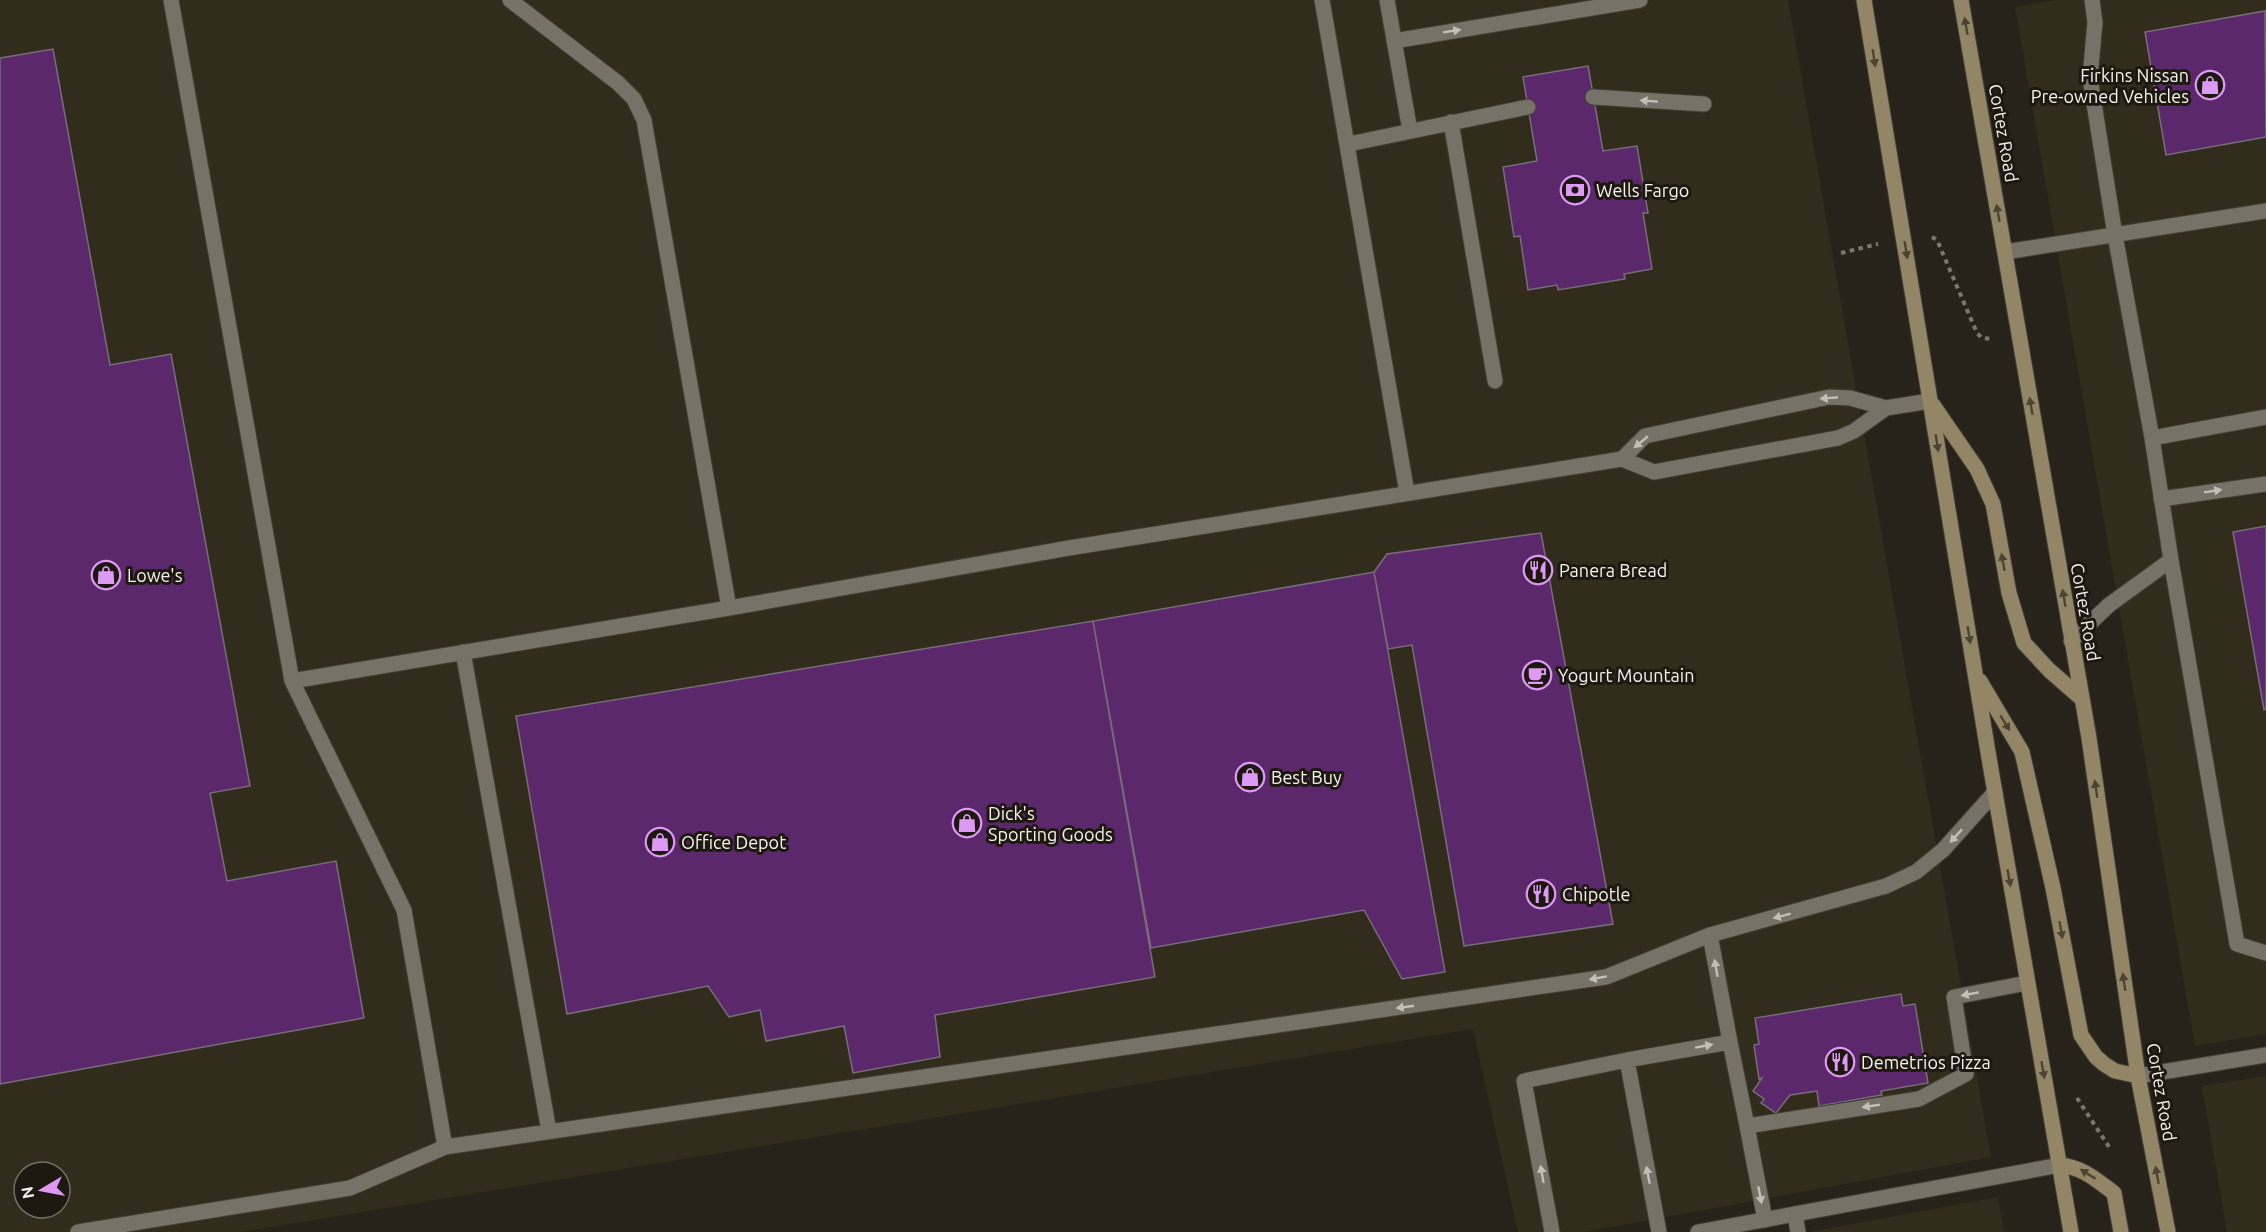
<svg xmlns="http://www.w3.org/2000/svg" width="2266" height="1232" font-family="Ubuntu,sans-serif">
<rect width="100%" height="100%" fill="#27231a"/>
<path fill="#322c1d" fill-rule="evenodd" d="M0,0H1788L1991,1157L1585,1232H1518L1473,1029L240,1232H0ZM24,1172H60V1208H24Z
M2056,0H2266V1034L2195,1046L2015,7Z
M2266,1076V1232H2227L2202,1086Z
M1998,1197L2004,1232H1810Z"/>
<path fill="#5c286c" stroke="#766e78" stroke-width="1.5" d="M2265,11L2266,137L2166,155L2145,32Z
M53,49L110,365L171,354L250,786L210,793L227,881L336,861L364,1018L0,1084V58Z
M1588,66L1603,151L1637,146L1648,213H1643L1652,269L1624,274L1625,279L1558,290L1557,285L1528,290L1520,236L1514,237L1503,167L1537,161L1523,77Z
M2266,526V709L2264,710L2233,532Z
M1541,533L1613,924L1464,946L1412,645L1388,649L1374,572L1387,554Z
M1374,572L1445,972L1402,979L1364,910L1151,948L1093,621Z
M1093,621L1155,977L935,1015L940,1057L853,1073L844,1026L766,1041L760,1010L729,1017L708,986L567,1014L516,716Z
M1901,994L1903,1006L1915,1004L1928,1083L1881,1091L1882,1095L1819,1106L1817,1091L1790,1095L1776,1113L1761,1103L1764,1099L1753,1091L1762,1078L1759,1079L1754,1045L1759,1044L1755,1018Z"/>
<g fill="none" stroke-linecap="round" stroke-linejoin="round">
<g stroke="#423f38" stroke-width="17">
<path id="service" d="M171,0L292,681L729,608L1069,548L1622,459
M510,0L618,83L634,99L644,120L729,608
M1322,0L1407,493
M1387,0L1410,131
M2092,0L2095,22L2090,78L2115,235L2152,438L2171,560L2237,944L2266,953
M1394,41L1640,0
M1593,97L1704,104
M1451,122L1495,381
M1349,144L1528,107
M2005,252L2266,211
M1886,408L1854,431L1838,438L1654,472L1622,459L1645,436L1829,397L1850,398L1886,408L1930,401
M2152,438L2266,417
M2161,499L2266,484
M2071,641L2109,605L2171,560
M463,652L549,1131
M1710,935L1730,1042
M445,1147L1606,977L1710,935L1886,886L1916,872L1943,850L1995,792
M1795,1214L1798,1232
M1765,1220L1747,1126L1919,1099L1966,1074L1954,997L2027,983
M78,1232L350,1188L445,1147L404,910L292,681
M1552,1232L1524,1081L1627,1060
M1659,1232L1627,1060L1730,1042L1747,1126"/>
</g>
<g stroke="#423f38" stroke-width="17">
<path id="minor" d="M2138,1076L2266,1055
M1698,1232L2060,1165"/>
</g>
<g stroke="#423f38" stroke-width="17">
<path id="secondary" d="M1864,0L1989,758L2071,1232
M1961,0L2089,738L2138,1076L2168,1232
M1933,405L1977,469L1993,504L2009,593L2024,643L2049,670L2081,698
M1980,681L2022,752L2053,888L2081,1035L2096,1057L2104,1064L2115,1071L2138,1076
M2060,1165C2084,1168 2095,1179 2114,1193L2121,1232"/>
</g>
<path stroke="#7b776f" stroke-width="4" stroke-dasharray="4.5 4.5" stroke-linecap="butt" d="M1932,237L1937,240L1977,333L1982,338L1992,339
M1841,253L1878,244
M2077,1098L2111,1150"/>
<use href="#service" stroke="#777268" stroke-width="15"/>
<use href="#minor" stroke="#777268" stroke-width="15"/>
<use href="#secondary" stroke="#938667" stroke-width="15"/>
</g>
<defs><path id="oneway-solid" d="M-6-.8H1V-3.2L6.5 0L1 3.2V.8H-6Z" transform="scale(1.5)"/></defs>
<g fill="#4c4533">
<use href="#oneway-solid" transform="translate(1966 26) rotate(-100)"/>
<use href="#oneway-solid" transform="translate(1874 58) rotate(81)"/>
<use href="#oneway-solid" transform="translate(1998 213) rotate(-100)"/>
<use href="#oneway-solid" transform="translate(1906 250) rotate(81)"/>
<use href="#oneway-solid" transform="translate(2031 406) rotate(-100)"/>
<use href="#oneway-solid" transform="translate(1937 443) rotate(81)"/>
<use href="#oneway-solid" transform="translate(2003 562) rotate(-100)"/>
<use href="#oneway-solid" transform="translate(2064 598) rotate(-100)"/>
<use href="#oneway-solid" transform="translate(1969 635) rotate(81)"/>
<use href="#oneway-solid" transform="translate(2005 723) rotate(59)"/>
<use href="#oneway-solid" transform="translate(2096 789) rotate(-98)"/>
<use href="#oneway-solid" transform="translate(2009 878) rotate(80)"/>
<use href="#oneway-solid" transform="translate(2061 930) rotate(80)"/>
<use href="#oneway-solid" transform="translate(2124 982) rotate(-98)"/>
<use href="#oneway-solid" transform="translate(2043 1070) rotate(80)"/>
<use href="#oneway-solid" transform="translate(2088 1174) rotate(-148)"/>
<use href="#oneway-solid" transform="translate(2157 1175) rotate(-101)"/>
</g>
<g fill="#c3bfb7">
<use href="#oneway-solid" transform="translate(1452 31) rotate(-9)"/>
<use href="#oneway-solid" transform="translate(1649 101) rotate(-176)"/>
<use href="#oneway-solid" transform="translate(1829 398) rotate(175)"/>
<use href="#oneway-solid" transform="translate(1641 442) rotate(140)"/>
<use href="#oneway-solid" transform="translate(2213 491) rotate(-9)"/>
<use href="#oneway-solid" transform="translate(1956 836) rotate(132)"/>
<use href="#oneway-solid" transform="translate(1782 916) rotate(165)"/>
<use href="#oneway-solid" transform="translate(1716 968) rotate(-100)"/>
<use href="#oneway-solid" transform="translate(1598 978) rotate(170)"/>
<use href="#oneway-solid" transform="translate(1970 994) rotate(170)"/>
<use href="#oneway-solid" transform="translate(1405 1007) rotate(172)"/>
<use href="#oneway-solid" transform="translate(1704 1046) rotate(-10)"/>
<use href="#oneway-solid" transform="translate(1871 1106) rotate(171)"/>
<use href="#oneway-solid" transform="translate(1542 1174) rotate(-100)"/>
<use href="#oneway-solid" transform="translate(1648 1175) rotate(-101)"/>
<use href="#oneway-solid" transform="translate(1760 1195) rotate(79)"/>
</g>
<defs>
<g id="shop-ring" transform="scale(1.5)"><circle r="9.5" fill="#1d1911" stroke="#dd99f3" stroke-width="1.5"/><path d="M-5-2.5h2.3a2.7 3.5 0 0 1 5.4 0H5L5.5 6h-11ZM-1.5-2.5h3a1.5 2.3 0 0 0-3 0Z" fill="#dd99f3"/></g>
<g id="bank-ring" transform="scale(1.5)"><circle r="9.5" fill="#1d1911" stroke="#dd99f3" stroke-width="1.5"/><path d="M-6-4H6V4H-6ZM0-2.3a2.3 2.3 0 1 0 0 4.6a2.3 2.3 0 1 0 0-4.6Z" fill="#dd99f3"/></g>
<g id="restaurant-ring" transform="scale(1.5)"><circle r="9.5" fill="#1d1911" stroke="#dd99f3" stroke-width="1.5"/><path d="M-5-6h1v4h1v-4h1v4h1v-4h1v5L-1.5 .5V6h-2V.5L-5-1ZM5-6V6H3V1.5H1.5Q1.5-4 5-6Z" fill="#dd99f3"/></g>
<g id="cafe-ring" transform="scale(1.5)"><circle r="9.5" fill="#1d1911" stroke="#dd99f3" stroke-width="1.5"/><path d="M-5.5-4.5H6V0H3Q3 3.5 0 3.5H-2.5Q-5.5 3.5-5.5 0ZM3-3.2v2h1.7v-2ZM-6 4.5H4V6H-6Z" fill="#dd99f3"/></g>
</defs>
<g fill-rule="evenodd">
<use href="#shop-ring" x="2210" y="85"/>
<use href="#bank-ring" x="1575" y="190"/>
<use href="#restaurant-ring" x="1538" y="570"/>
<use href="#shop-ring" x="106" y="575"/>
<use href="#cafe-ring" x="1537" y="675"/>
<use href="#shop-ring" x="1250" y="777"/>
<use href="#shop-ring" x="967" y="823"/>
<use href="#shop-ring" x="660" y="842"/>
<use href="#restaurant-ring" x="1541" y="894"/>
<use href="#restaurant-ring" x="1840" y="1062"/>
</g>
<g text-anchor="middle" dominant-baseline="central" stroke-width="6" stroke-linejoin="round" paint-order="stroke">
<g font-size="18" fill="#f5f2ec" stroke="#1d1911" text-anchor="start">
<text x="2189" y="75" text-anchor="end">Firkins Nissan<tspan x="2189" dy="21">Pre-owned Vehicles</tspan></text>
<text x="1596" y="190">Wells Fargo</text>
<text x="1559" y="570">Panera Bread</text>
<text x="127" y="575">Lowe's</text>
<text x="1558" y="675">Yogurt Mountain</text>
<text x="1271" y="777">Best Buy</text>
<text x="988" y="813">Dick's<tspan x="988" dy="21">Sporting Goods</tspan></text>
<text x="681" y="842">Office Depot</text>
<text x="1562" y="894">Chipotle</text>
<text x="1861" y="1062">Demetrios Pizza</text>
</g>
<g font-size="18" fill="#f5f2ec" stroke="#1d1911">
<text transform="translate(2004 133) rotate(80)">Cortez Road</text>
<text transform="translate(2086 612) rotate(80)">Cortez Road</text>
<text transform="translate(2162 1092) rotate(80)">Cortez Road</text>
</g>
</g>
<g transform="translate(42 1190) rotate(260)"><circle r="28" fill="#1d1911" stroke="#737069" stroke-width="1.5"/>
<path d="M0-4.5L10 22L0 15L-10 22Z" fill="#dd99f3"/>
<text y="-9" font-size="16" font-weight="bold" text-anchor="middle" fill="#f5f2ec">N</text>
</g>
</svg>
